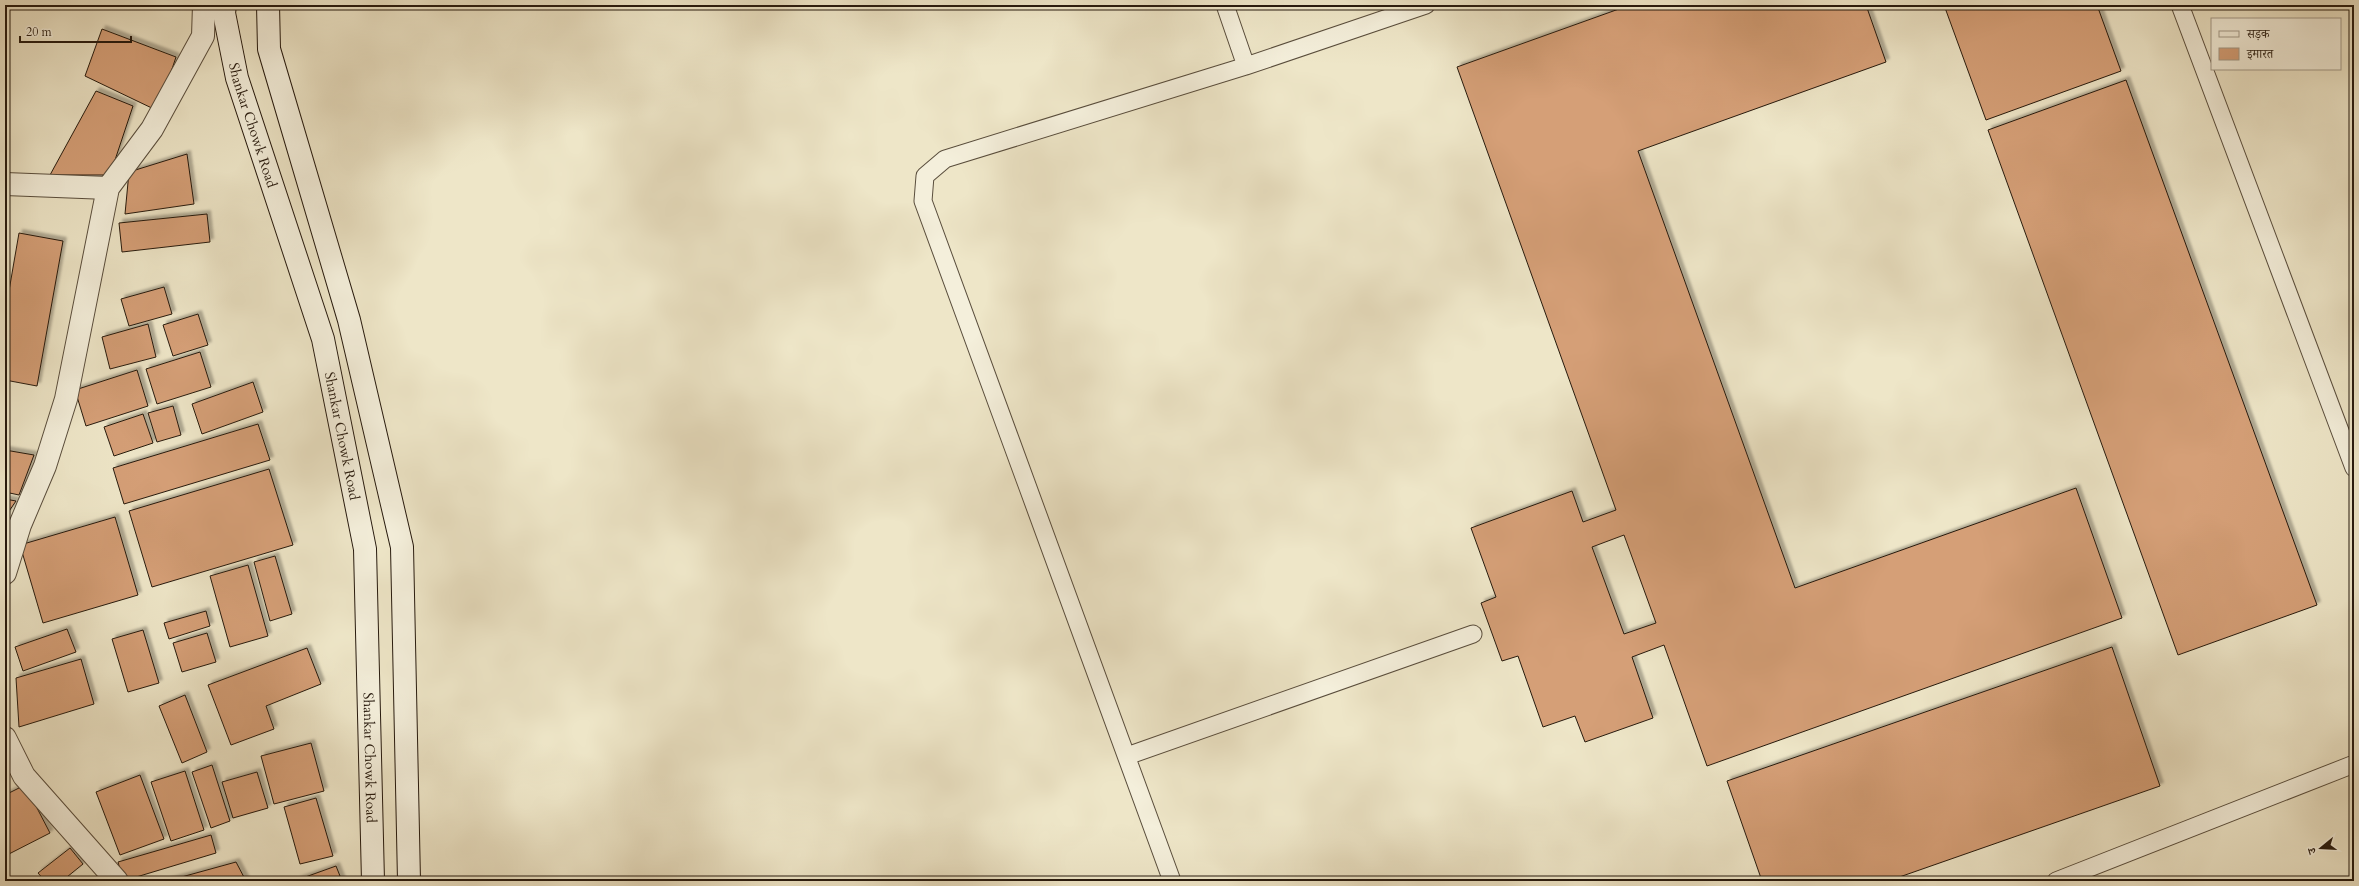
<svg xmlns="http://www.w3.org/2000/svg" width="2359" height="886" font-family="Cardo,'Noto Serif Devanagari',serif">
<defs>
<filter id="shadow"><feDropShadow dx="3.5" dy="-3.5" stdDeviation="1" flood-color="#0004"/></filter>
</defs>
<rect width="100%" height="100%" fill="#eee6c8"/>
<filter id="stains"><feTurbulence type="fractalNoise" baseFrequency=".005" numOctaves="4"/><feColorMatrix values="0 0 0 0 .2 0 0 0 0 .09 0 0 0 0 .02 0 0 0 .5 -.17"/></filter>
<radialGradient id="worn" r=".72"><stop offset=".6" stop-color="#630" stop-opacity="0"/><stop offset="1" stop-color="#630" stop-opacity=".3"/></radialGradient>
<path fill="#d59f77" stroke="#271a0e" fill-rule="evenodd" filter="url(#shadow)" d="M1630,5H1866L1886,62L1638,151L1795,588L2076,488L2122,618L1707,766L1664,645L1632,657L1653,718L1585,742L1575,716L1543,727L1518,656L1502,661L1481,603L1496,597L1471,528L1572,491L1583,522L1616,510L1457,67ZM1624,535L1656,623L1624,634L1592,547Z
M1944,5H2097L2121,71L1986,120Z
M102,29L176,57L158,111L85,76Z
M2126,80L2317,605L2178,655L1988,130Z
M96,91L133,106L110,175H50Z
M187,154L194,204L125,214L129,172Z
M207,214L210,242L122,252L119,223Z
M19,233L63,241L37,386L5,380V314Z
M164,287L172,314L129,326L121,299Z
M198,314L208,345L173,356L163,325Z
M148,324L156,357L110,369L102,337Z
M200,352L211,387L157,404L146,369Z
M137,370L148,406L86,426L75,390Z
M253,382L263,412L202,434L192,404Z
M173,406L181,435L157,442L148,413Z
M143,414L153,443L114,456L104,427Z
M258,424L270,460L124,504L113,468Z
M5,450L34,455L19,495L5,492Z
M269,469L293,545L152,587L129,511Z
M5,499L16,501L5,517Z
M115,517L138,595L43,623L20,545Z
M275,556L292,614L270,621L254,562Z
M248,565L268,636L230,647L210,576Z
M206,611L210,626L169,639L164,623Z
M67,629L76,652L23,671L15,647Z
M143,630L159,683L128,692L112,639Z
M207,633L216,662L182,672L173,643Z
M2112,647L2160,786L1888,881H1762L1727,781Z
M307,648L321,684L266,706L274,729L231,745L208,685Z
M81,659L94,704L19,727L16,678Z
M185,695L207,752L182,763L159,706Z
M311,743L324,791L274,804L261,756Z
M212,765L230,821L211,828L192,772Z
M185,771L204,830L171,841L151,782Z
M257,772L268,808L233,818L222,782Z
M140,775L164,839L120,855L96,792Z
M25,785L50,833L5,856V795Z
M316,798L333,856L300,864L284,807Z
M211,835L216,853L123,881L118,862Z
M70,848L83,864L62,881H45L38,873Z
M236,862L246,881H167Z
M336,866L342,881L297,880Z"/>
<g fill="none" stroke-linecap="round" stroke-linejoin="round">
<g stroke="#594d3c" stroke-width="19">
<path id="service" d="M1225,5L1246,66
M2180,5L2354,468
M1127,756L1473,634
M1172,881L923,201L925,176L945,159L1246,66L1426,5
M2056,881L2354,764"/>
</g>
<g stroke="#594d3c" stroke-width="24">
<path id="minor" d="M5,184L108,188
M5,573L20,525L45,466L66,399L108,188L152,129L203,36L204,5
M5,738L24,776L117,881"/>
</g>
<g stroke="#271a0e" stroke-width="24">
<g id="secondary">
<path id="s1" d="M225,5L224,13L237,78L323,339L365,549L373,881"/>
<path d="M268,5L269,49L349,320L402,547L409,881"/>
</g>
</g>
<use href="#service" stroke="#f4efdb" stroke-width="17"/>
<use href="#minor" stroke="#f4efdb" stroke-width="22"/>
<use href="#secondary" stroke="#f4efdb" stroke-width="22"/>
</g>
<g text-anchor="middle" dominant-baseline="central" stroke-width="3" stroke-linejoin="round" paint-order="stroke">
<g font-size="14" fill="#271a0e" stroke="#f4efdb">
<text stroke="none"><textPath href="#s1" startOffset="124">Shankar Chowk Road</textPath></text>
<text stroke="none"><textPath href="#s1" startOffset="448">Shankar Chowk Road</textPath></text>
<text stroke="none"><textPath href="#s1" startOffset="772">Shankar Chowk Road</textPath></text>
</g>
</g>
<rect width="2359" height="886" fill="none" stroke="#eee6c8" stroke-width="20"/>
<rect x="6" y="6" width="2347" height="874" fill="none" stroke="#271a0e" stroke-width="2"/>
<rect x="10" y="10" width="2339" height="866" fill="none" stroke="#271a0e"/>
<rect x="2211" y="18" width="130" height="52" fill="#f4efdb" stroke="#a29a89"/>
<rect x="2219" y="31" width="20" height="6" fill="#f4efdb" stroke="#a29a89"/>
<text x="2247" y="38" font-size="12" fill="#271a0e">सड़क</text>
<rect x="2219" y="48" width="20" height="12" fill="#d59f77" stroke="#a29a89"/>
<text x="2247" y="58" font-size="12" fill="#271a0e">इमारत</text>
<g transform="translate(2321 848) rotate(252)" stroke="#f4efdb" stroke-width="3" paint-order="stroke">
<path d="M0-3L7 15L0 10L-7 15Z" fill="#271a0e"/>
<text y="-6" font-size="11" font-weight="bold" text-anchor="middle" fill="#271a0e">उ</text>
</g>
<path d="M20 36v6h111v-6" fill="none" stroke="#271a0e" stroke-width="2"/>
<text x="26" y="36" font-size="12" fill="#271a0e" stroke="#f4efdb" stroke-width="3" paint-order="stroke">20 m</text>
<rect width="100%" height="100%" filter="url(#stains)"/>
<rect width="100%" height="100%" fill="url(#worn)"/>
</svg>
